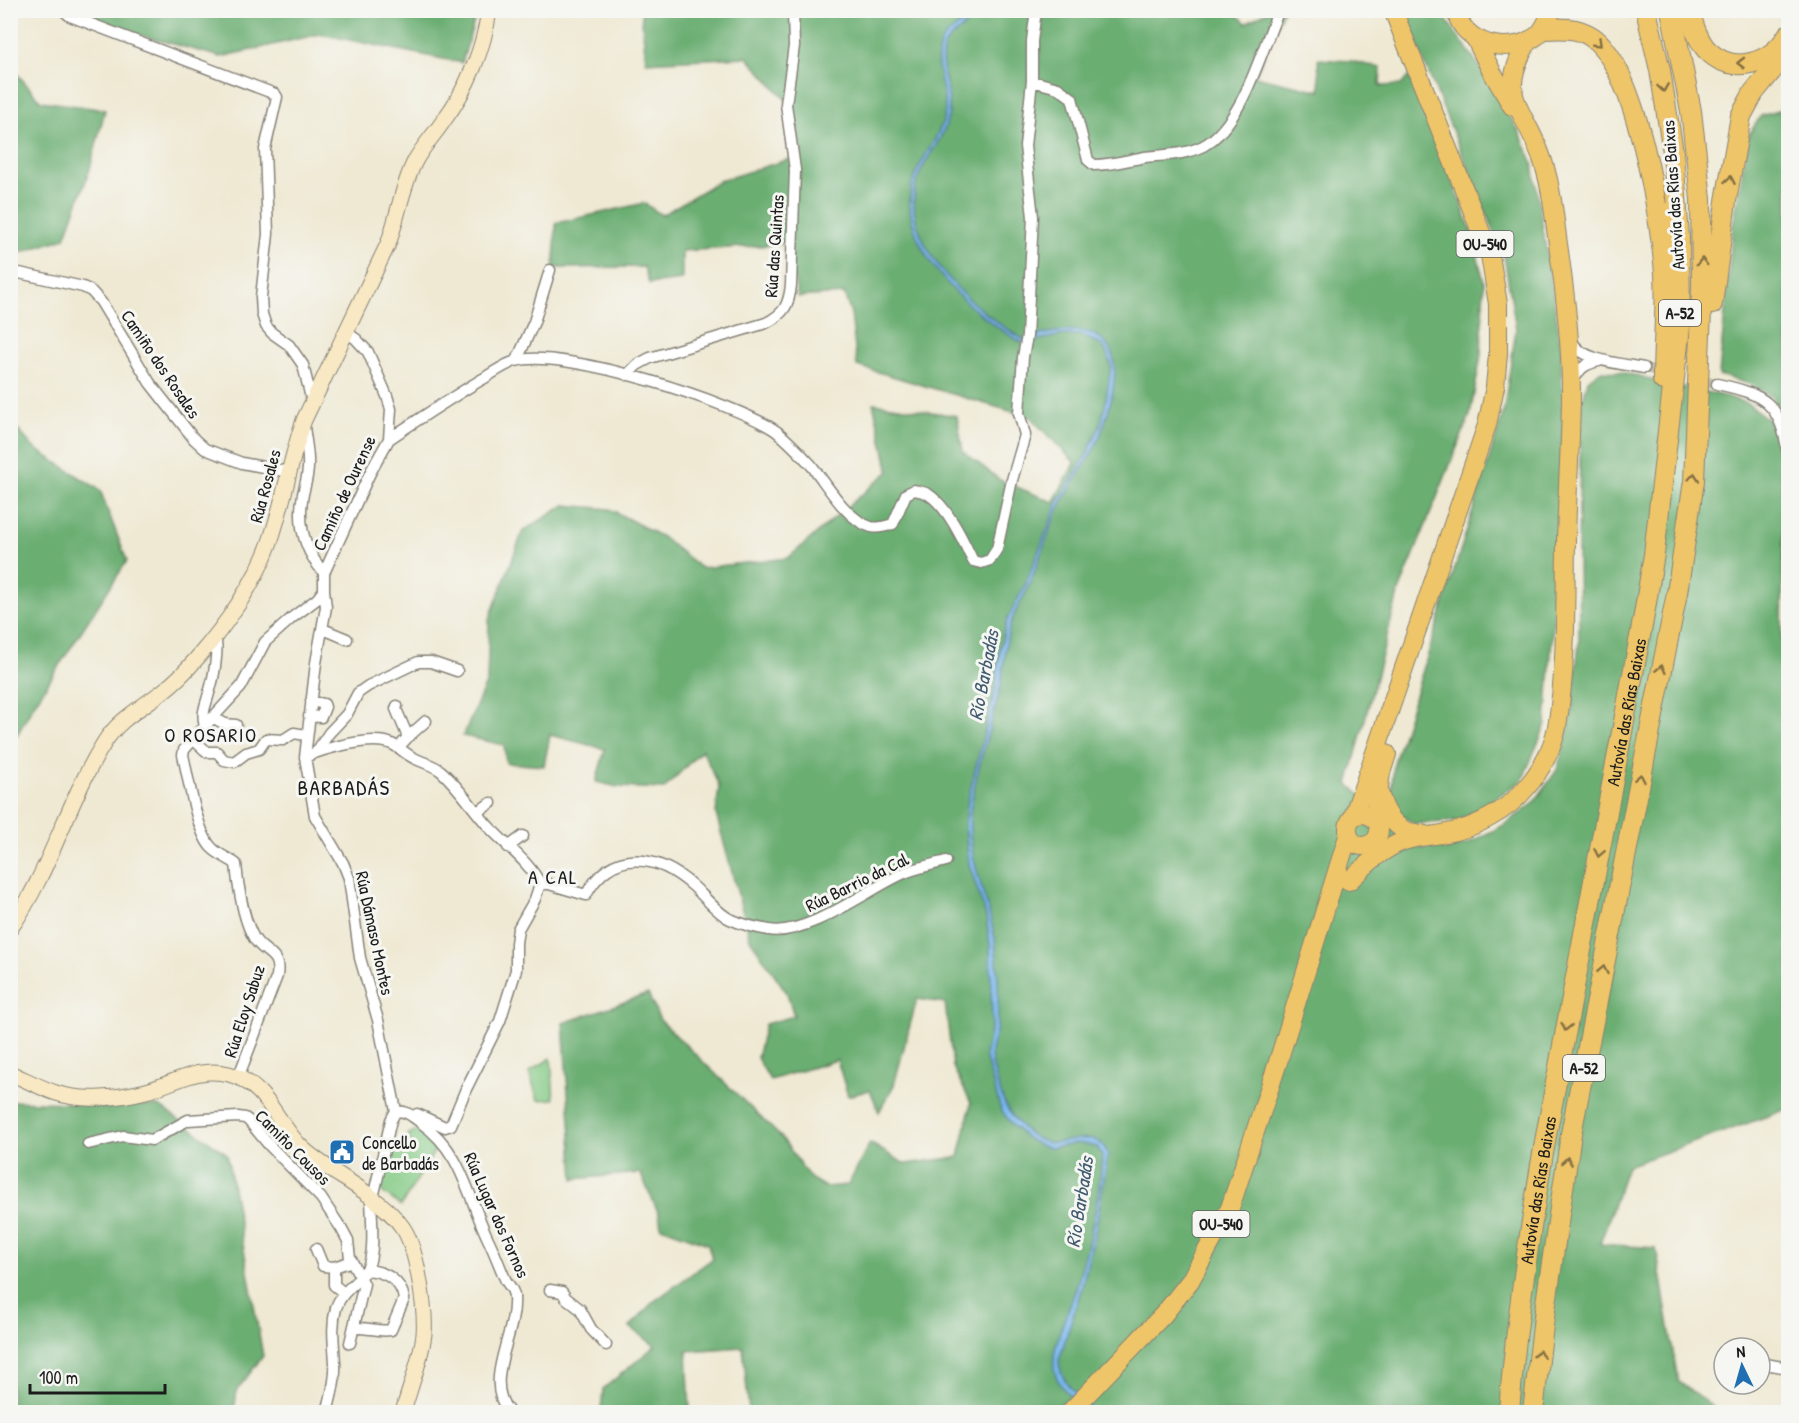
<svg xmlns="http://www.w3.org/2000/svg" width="1799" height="1423" font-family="'Patrick Hand',sans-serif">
<rect width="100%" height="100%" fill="#f6f6f2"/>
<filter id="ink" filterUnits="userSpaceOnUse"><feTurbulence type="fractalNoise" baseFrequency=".0167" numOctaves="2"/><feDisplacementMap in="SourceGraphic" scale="12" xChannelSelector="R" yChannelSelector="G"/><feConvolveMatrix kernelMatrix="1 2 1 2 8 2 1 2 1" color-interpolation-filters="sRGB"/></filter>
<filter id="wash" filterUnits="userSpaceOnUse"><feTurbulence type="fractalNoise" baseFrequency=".008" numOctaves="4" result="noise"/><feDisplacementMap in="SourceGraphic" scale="24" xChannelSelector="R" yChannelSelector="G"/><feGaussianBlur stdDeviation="1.35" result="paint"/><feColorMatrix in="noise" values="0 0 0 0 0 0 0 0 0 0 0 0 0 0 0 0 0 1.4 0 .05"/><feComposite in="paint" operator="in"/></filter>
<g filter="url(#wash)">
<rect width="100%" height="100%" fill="#efe9d3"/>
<path fill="#84ca85" stroke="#507350" stroke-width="1.5" d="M551,1058L554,1099L538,1100L529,1072Z
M422,1129L439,1144L401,1206L378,1189L389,1150C395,1146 403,1148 411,1144L408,1134Z"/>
<path fill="#6bae72" stroke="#446547" stroke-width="1.5" d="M1232,10L1246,23L1268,11H1283L1255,76L1320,91L1318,59L1351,61L1381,68L1380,85L1382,86L1401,85L1409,76L1437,139L1471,230L1484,282L1481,356L1470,415L1398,594L1348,784L1421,848L1465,845L1502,826L1533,804L1557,770L1571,718L1579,642L1578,546L1581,406L1588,380L1600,371L1621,372L1728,397L1748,404L1769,420L1780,449L1783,520L1782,662L1788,663V1109L1627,1166L1600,1244L1656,1248L1678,1381L1719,1412H1005L1004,1410L994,1412H749L743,1347L687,1351L690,1412H601L603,1389L655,1346L630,1327L653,1302L712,1259L708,1244L661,1227L659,1214L640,1173L574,1179L563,1023L648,994L660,1020L782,1138L810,1178L825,1187L848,1185L870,1143L905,1164L959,1157L971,1103L953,1067L945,1003L917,999L894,1085L879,1112L870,1090L848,1096L837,1060L770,1080L757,1058L765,1024L794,1016L787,993L750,939L716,814L719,786L702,750L664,789L618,787L596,782L605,749L550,735L544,766L506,763L504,745L463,736L487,681L489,620L523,531L565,505L610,509L662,537L701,568L788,558L889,471L873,403L957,416L963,451L1000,480L1053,502L1075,463L1030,417L857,366L851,314L844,294L798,297L787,244L682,251V280L649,284L644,267L554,268L556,223L644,203L662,215L719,181L802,155L794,109L747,57L646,62L641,11Z
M80,11H477L462,63L320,34L221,57L125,31Z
M1403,11H1443V15L1480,67L1520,133L1533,164L1561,346L1563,423L1553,623L1546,724L1522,781L1459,821L1414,824L1397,812L1391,794L1394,763L1503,414L1516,329L1504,256Z
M10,66L41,101L105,110L90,169L65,238L20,253L10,250Z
M1781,110L1788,113V419L1772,397L1752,385L1719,375L1733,225L1749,134L1761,116Z
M11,422L34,448L100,490L127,561L33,706L11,746Z
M11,1101L159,1106L227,1154L263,1356L237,1390L234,1412H11Z"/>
<path fill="#79b9ee" stroke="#4a6a85" stroke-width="1.5" d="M966,11H970C969,33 946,33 943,50C939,72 953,95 948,118C942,143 923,159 916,183C900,246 974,311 1023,339C1050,333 1095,318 1111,352C1122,375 1106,422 1096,445C1085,466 1071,485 1060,506C1047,532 1040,561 1028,587C1023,599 1015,610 1011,623C1003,646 1005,670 999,693C990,731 976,768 971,807C964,854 988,895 995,940C998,966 1000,1007 996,1032C995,1038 992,1045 991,1051C991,1066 1002,1103 1011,1114C1019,1125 1032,1139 1046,1142C1065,1147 1099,1124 1108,1155L1096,1228L1082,1287L1059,1360C1059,1382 1080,1397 1094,1412H1086C1075,1400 1056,1386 1054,1368C1051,1345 1069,1311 1076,1288C1088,1248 1100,1198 1102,1156L1097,1147L1079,1143L1051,1148L1044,1147L1029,1140L1013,1126L1001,1110L985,1056L992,1022L990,945L986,916L969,864L965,825L968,799L996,686L1000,648L1007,620L1025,585L1058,502L1086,456L1100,426L1105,406L1111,366L1108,355L1103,346L1082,335H1063L1023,343C971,314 897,250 912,184C918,160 938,142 944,118C949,95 932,67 940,45C945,30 965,29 966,11Z"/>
</g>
<g filter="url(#ink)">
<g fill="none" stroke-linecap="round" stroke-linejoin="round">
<path stroke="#c5c0ae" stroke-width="10" stroke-dasharray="10 5" stroke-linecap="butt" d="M1644,368L1717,384"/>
<g stroke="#868278" stroke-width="13">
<path id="street" d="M63,10L70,16L275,94L277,97L265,149L268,234L261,297L262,314L266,326L272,333L289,345L303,365L312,402
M1032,81L1058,88L1072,98L1088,160L1094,165C1112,165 1128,160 1145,157C1164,155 1185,155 1203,146C1243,124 1261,50 1279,10
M10,271L83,287L91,291L101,302L150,383L194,439L205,449L242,463L289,472
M1572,341C1580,361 1624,364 1644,368
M517,360L534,322L550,270
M627,375L637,365L650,358L766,323C784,314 789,305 791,285L795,170L786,104L794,46L793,10
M1573,382C1579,368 1585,364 1599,361
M1717,384C1765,394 1782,404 1788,456
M304,425C305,439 309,452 308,467C308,476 305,485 303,494C297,524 304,550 324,573
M389,439C419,419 449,399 481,380C492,374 504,364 516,361C562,347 736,403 776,431C789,441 801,454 812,466C827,485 847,520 871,527C879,529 886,526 893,524L906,494L914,490C918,491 924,492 928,494C948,507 963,540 973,561L981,563L990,560L997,549L1012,480L1025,435L1019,413L1023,357L1027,336L1033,217L1025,146L1032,81V41L1036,10
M324,590L326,607L316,663L305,757L315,816L343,863L349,878L360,958L378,1020L396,1111
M323,629L347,639
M215,635C219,649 214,678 209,693C206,705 201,713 205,726L184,750L183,755C188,776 197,834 212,848C219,855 228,858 236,864C237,870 237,876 238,882C241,900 245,923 254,938C263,954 281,952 277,976L238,1078
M397,706L396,709L408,737L398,748
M309,716L321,717L325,707L324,704L311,701
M214,718L225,724L236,725
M205,726L241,687L265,642L293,617L317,599L324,590V573L370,473L389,439L391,409L387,396L368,352L356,339L346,332
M408,737L426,721
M194,740L207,752H217L224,760L234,762L246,753L259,749L266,739L283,740L294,733L306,735
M317,751L329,733L347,714L358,693L368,686L418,662H431L457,671
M305,757C322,749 370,736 389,743C399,746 406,755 416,759C424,763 434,765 441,771C460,788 474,811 491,829C506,845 531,864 540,884H549L586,895C612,847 657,854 693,886C703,895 718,914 730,919C741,924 757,928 769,930C806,937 869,889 902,874C916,868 931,865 946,861
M477,812L491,803
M508,847L523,836
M417,1114L445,1127L451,1125L466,1089L500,1021L516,970V943L518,929L535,899L540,884
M88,1144L123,1136L152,1140L188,1120L238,1117L245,1118L249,1121L269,1145L321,1198L341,1228L348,1241L350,1258L364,1284L350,1343
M373,1198L391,1120L396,1111C407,1111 412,1116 420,1122C463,1152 467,1195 488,1239C495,1253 500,1268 506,1281C510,1287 514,1290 514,1297C517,1335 482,1380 509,1412
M316,1249L323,1266L334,1267
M550,1290L562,1292L566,1298L580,1309L591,1329L606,1345
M344,1293L334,1285V1267L352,1261
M355,1328C367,1327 378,1332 391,1330L404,1299C401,1279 383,1271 366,1270
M1760,1363L1788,1368
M327,1412C331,1398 336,1378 335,1363C334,1343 331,1327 336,1308C341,1291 358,1283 367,1269C376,1252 371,1215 371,1196"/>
</g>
<g stroke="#868278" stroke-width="17">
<path id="secondary" d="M10,929C50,872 67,802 104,743C118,720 141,708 162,692C175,682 187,670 198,657C226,625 256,582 270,542C284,502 290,460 304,420L388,244C398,217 402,186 415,161C423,146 435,134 444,120C467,89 484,49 489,10
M10,1073C26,1080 41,1088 56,1093C83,1102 119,1098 146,1091C175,1083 198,1066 229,1074C266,1084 276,1121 300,1146C320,1166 352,1181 374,1199C385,1208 395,1216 403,1228C417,1248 426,1310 424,1334C421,1360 410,1387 403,1412"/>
</g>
<g stroke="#868278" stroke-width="20">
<path id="primary" d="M1456,10C1462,46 1512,56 1538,35C1545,29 1548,19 1552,10
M1475,38L1492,72L1512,106
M1379,792C1383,807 1391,824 1406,831C1412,833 1419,833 1425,835
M1353,817C1375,806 1389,834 1370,844C1352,853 1341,829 1353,817L1487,425L1495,387L1498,354V304L1490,255L1393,10
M1374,819L1381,773L1387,754
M1349,881C1365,866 1383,848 1404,841C1418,836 1433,836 1447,833C1476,828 1508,810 1526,788C1540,772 1553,748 1557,727C1567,666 1565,603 1566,542C1567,491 1571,441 1571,390C1571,342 1565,292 1558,244C1554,214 1551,181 1540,153C1521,104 1496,95 1529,40
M1070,1412L1164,1314L1190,1281L1230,1208L1278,1062L1348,836"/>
</g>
<g stroke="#868278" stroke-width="22">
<g id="highway">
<path d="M1689,10C1693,24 1698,42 1709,52C1735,76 1772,62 1788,35"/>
<path d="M1544,29C1560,28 1578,27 1592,37C1637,68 1661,220 1665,274C1667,309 1663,345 1663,380"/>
<path d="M1712,304L1726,201L1741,116L1754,92L1788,51"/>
<path id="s1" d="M1509,1412C1516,1320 1530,1228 1546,1136L1644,615L1654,554L1680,326L1679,238L1673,152L1660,70L1646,10"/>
<path d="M1533,1412L1544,1317L1571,1134L1677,593L1694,481L1702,286L1701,199L1691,111L1671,10"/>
</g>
</g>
<use href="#street" stroke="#fff" stroke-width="10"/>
<use href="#secondary" stroke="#f8e8c3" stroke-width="15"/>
<use href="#primary" stroke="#eec569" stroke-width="18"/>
<use href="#highway" stroke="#eec569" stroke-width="20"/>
</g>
<defs><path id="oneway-chevron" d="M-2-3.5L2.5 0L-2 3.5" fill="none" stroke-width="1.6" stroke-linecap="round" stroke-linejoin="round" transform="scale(1.5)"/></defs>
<g stroke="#857042">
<use href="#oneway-chevron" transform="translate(1598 43) rotate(44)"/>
<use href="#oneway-chevron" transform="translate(1741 63) rotate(180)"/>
<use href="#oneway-chevron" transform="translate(1663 88) rotate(81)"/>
<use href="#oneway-chevron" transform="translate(1730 180) rotate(-80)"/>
<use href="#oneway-chevron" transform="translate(1702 262) rotate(-91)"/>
<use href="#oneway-chevron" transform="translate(1694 477) rotate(-85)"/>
<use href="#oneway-chevron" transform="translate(1661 669) rotate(-78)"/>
<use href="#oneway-chevron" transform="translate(1640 778) rotate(-79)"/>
<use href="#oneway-chevron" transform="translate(1599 853) rotate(101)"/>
<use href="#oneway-chevron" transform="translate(1603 970) rotate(-79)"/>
<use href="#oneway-chevron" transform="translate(1566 1027) rotate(101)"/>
<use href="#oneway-chevron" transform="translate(1567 1161) rotate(-81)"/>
<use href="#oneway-chevron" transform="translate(1539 1354) rotate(-83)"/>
</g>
</g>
<defs>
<g id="civic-square" transform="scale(1.35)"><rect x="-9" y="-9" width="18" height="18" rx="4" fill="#1f6fb2" stroke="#f6f6f2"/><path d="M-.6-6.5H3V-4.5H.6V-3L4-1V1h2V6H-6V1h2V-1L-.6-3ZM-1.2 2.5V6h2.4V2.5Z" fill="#fff"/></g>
</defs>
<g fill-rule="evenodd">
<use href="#civic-square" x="342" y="1152"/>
</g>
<g text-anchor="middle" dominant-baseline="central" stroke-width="6" stroke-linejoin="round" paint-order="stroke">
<g fill="#f6f6f2" stroke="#5d5d5c" stroke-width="1.5">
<rect x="1456.5" y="231" width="57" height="26" rx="4.5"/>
<rect x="1659" y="300" width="42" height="26" rx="4.5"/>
<rect x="1563" y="1055" width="42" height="26" rx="4.5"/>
<rect x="1192.5" y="1211" width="57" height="26" rx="4.5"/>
</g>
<g font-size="16" font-weight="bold" fill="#1c1c1c">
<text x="1485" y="244">OU-540</text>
<text x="1680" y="313">A-52</text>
<text x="1584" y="1068">A-52</text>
<text x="1221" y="1224">OU-540</text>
</g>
<g font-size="18" fill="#1c1c1c" stroke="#f6f6f2">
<text transform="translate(1673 195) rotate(-94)">Autovía das Rías Baixas</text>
<text transform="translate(774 246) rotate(-86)">Rúa das Quintas</text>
<text transform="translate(161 364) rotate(56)">Camiño dos Rosales</text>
<text transform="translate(265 486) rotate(-75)">Rúa Rosales</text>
<text transform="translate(344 493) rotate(-65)">Camiño de Ourense</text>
<text stroke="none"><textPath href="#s1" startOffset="710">Autovía das Rías Baixas</textPath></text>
<text transform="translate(857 882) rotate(-26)">Rúa Barrio da Cal</text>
<text transform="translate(375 933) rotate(78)">Rúa Dámaso Montes</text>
<text transform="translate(244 1011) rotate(-72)">Rúa Eloy Sabuz</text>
<text transform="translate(293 1147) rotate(45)">Camiño Cousos</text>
<text stroke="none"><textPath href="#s1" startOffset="224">Autovía das Rías Baixas</textPath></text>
<text transform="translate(497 1215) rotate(66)">Rúa Lugar dos Fornos</text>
</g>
<g font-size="18" fill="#1c1c1c" stroke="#f6f6f2" text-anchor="start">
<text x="362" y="1142">Concello<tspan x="362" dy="21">de Barbadás</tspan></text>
</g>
<g font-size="20" font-style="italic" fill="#415b70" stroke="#f6f6f2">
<text transform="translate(983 675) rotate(-79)">Río Barbadás</text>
<text transform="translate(1079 1202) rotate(-81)">Río Barbadás</text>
</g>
<g font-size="20" letter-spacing="1.5" fill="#1c1c1c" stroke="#f6f6f2">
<text x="211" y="734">O ROSARIO</text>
<text x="553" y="876">A CAL</text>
</g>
<g font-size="21" letter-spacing="1.5" fill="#1c1c1c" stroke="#f6f6f2">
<text x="344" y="787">BARBADÁS</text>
</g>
</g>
<rect width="1799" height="1423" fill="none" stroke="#f6f6f2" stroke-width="36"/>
<g transform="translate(1742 1366) rotate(355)"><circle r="28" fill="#f6f6f2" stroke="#9f9f9c" stroke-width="1.5"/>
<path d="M0-4.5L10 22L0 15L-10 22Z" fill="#1f6fb2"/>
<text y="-9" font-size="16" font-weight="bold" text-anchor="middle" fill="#1c1c1c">N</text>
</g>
<path d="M30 1384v9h135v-9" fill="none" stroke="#1c1c1c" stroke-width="3"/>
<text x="39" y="1384" font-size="18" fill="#1c1c1c" stroke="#f6f6f2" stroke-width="4.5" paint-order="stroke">100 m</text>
</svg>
